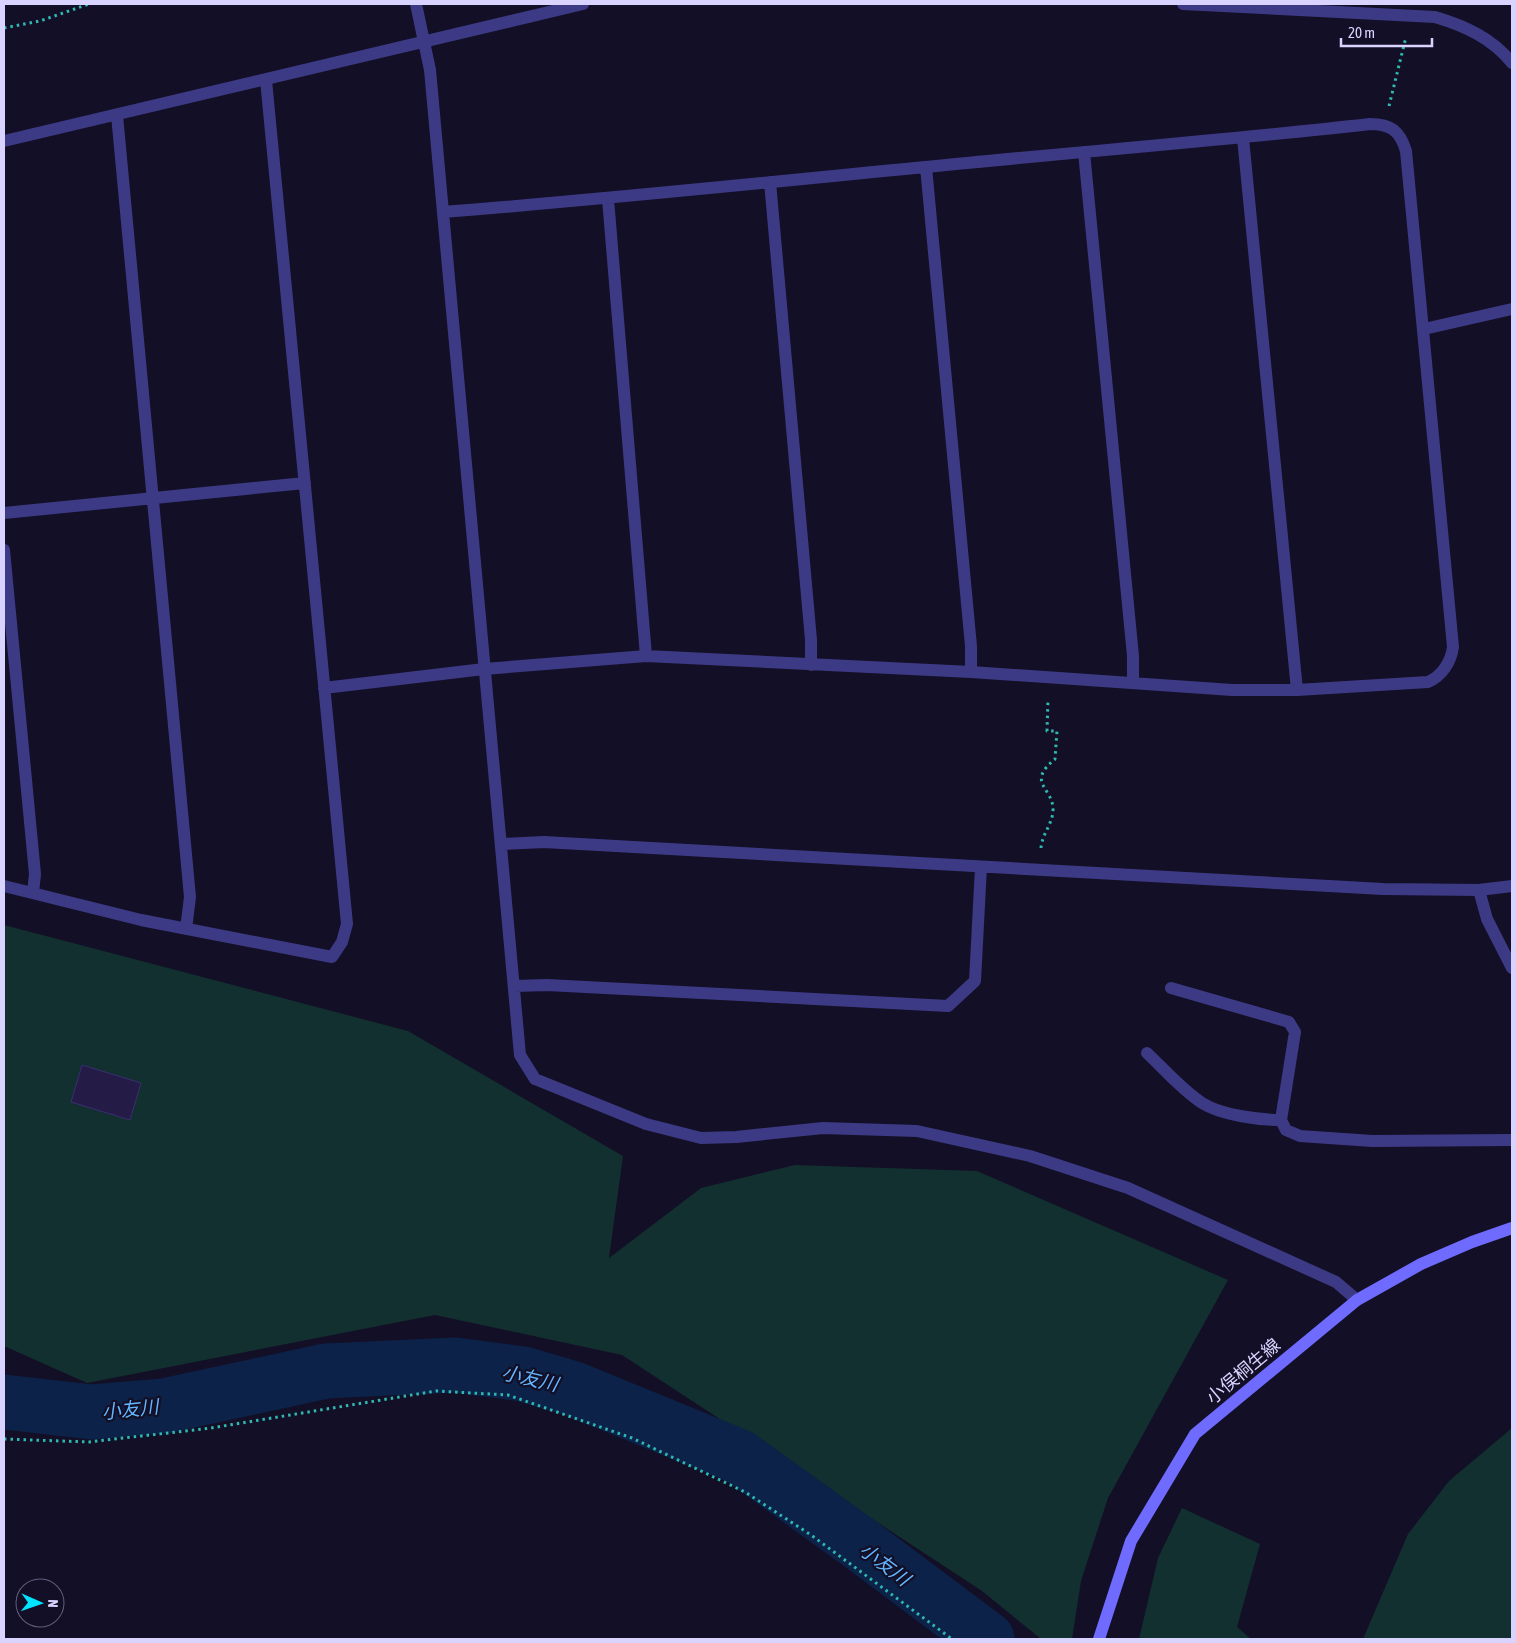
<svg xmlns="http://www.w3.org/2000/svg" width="1516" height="1643" font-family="'Asap Condensed','Noto Sans JP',sans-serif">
<rect width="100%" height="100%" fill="#130f26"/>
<path fill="#12302f" d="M4,925L408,1031L623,1156L609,1258L701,1188L795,1165L977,1171L1228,1280L1108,1498L1081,1581L1072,1639H1041L982,1591L622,1355L435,1315L87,1383L4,1346Z
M1512,1428V1639H1363L1408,1534L1449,1481Z
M1182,1508L1260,1544L1237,1627L1251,1639H1139L1158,1558Z"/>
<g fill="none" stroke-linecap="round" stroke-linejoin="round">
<path stroke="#0c2248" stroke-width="55" d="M4,1402L92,1412L164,1406L326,1371L455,1365L523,1374L574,1389L740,1457L859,1543L987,1639"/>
</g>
<path fill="#241b47" stroke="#3b2d73" d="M82,1065L141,1083L130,1120L71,1102Z"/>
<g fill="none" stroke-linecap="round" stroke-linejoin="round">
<path stroke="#2fb8b0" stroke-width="3" stroke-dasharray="2.5 4" stroke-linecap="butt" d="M4,28L40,21L89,4
M1389,106L1406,37
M1041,848C1042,834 1052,825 1053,811C1054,787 1025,784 1055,759L1057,731H1047L1048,699
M4,1439L89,1442L211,1428L436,1391L508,1395L632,1438L745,1492L811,1535L952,1639"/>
<path stroke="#3d3a85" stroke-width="12" d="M1147,1053C1164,1069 1182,1090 1202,1103C1221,1115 1259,1120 1281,1120
M646,1124L701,1138L736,1137L823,1128L917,1131L1030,1156L1128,1188L1336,1282L1357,1300"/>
<path stroke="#3d3a85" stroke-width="12" d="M416,4L430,70L520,1055L535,1079L646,1124
M1183,4L1435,17C1465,26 1492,38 1512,63
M117,115L190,897L186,929
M1243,138L1297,690
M4,141L583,4
M1084,152L1133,656V682
M926,167L971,646V672
M770,182L811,640V665
M608,199L646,656
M1424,329L1512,309
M4,513L305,483
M4,550L35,874L33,893
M324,688L484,669L646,656L971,672L1232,690H1297L1428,682C1442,676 1451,662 1453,647L1406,151C1400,131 1391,124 1370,124C1229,140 1088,151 946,165C779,181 611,199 443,212
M502,844L544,842L1383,889L1479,890L1512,886
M4,886L141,920L332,957L342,942L347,924L266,80
M515,986L547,985L948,1006L975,981L981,867
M1171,988L1289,1022L1295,1032L1281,1120L1286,1130L1300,1136L1372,1141L1512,1140"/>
<path stroke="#3d3a85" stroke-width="12" d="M1479,890L1487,919L1512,968"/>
<path stroke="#6f6bff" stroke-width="12" d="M1099,1639L1131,1541L1195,1434L1357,1300L1421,1264L1472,1242L1512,1228"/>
</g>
<g text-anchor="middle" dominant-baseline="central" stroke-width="4.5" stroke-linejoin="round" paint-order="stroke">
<g font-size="18" fill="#d9d4ff" stroke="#130f26">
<text transform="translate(1243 1371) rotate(-40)">小俣桐生線</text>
</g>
<g font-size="19" font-style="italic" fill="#62b6ff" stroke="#130f26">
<text transform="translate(530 1378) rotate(13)">小友川</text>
<text transform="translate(130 1409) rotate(-6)">小友川</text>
<text transform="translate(885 1564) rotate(37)">小友川</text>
</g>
</g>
<rect width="1516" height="1643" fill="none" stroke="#d9d4ff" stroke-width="10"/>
<g transform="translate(40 1603) rotate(92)"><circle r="24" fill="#130f26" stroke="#625e7d"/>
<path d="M0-4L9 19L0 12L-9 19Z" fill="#00e5ff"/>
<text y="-8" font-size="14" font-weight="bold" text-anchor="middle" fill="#d9d4ff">N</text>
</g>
<path d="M1341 38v8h91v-8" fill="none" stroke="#d9d4ff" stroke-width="2.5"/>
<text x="1348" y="38" font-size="15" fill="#d9d4ff" stroke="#130f26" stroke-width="4" paint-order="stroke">20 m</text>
</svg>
